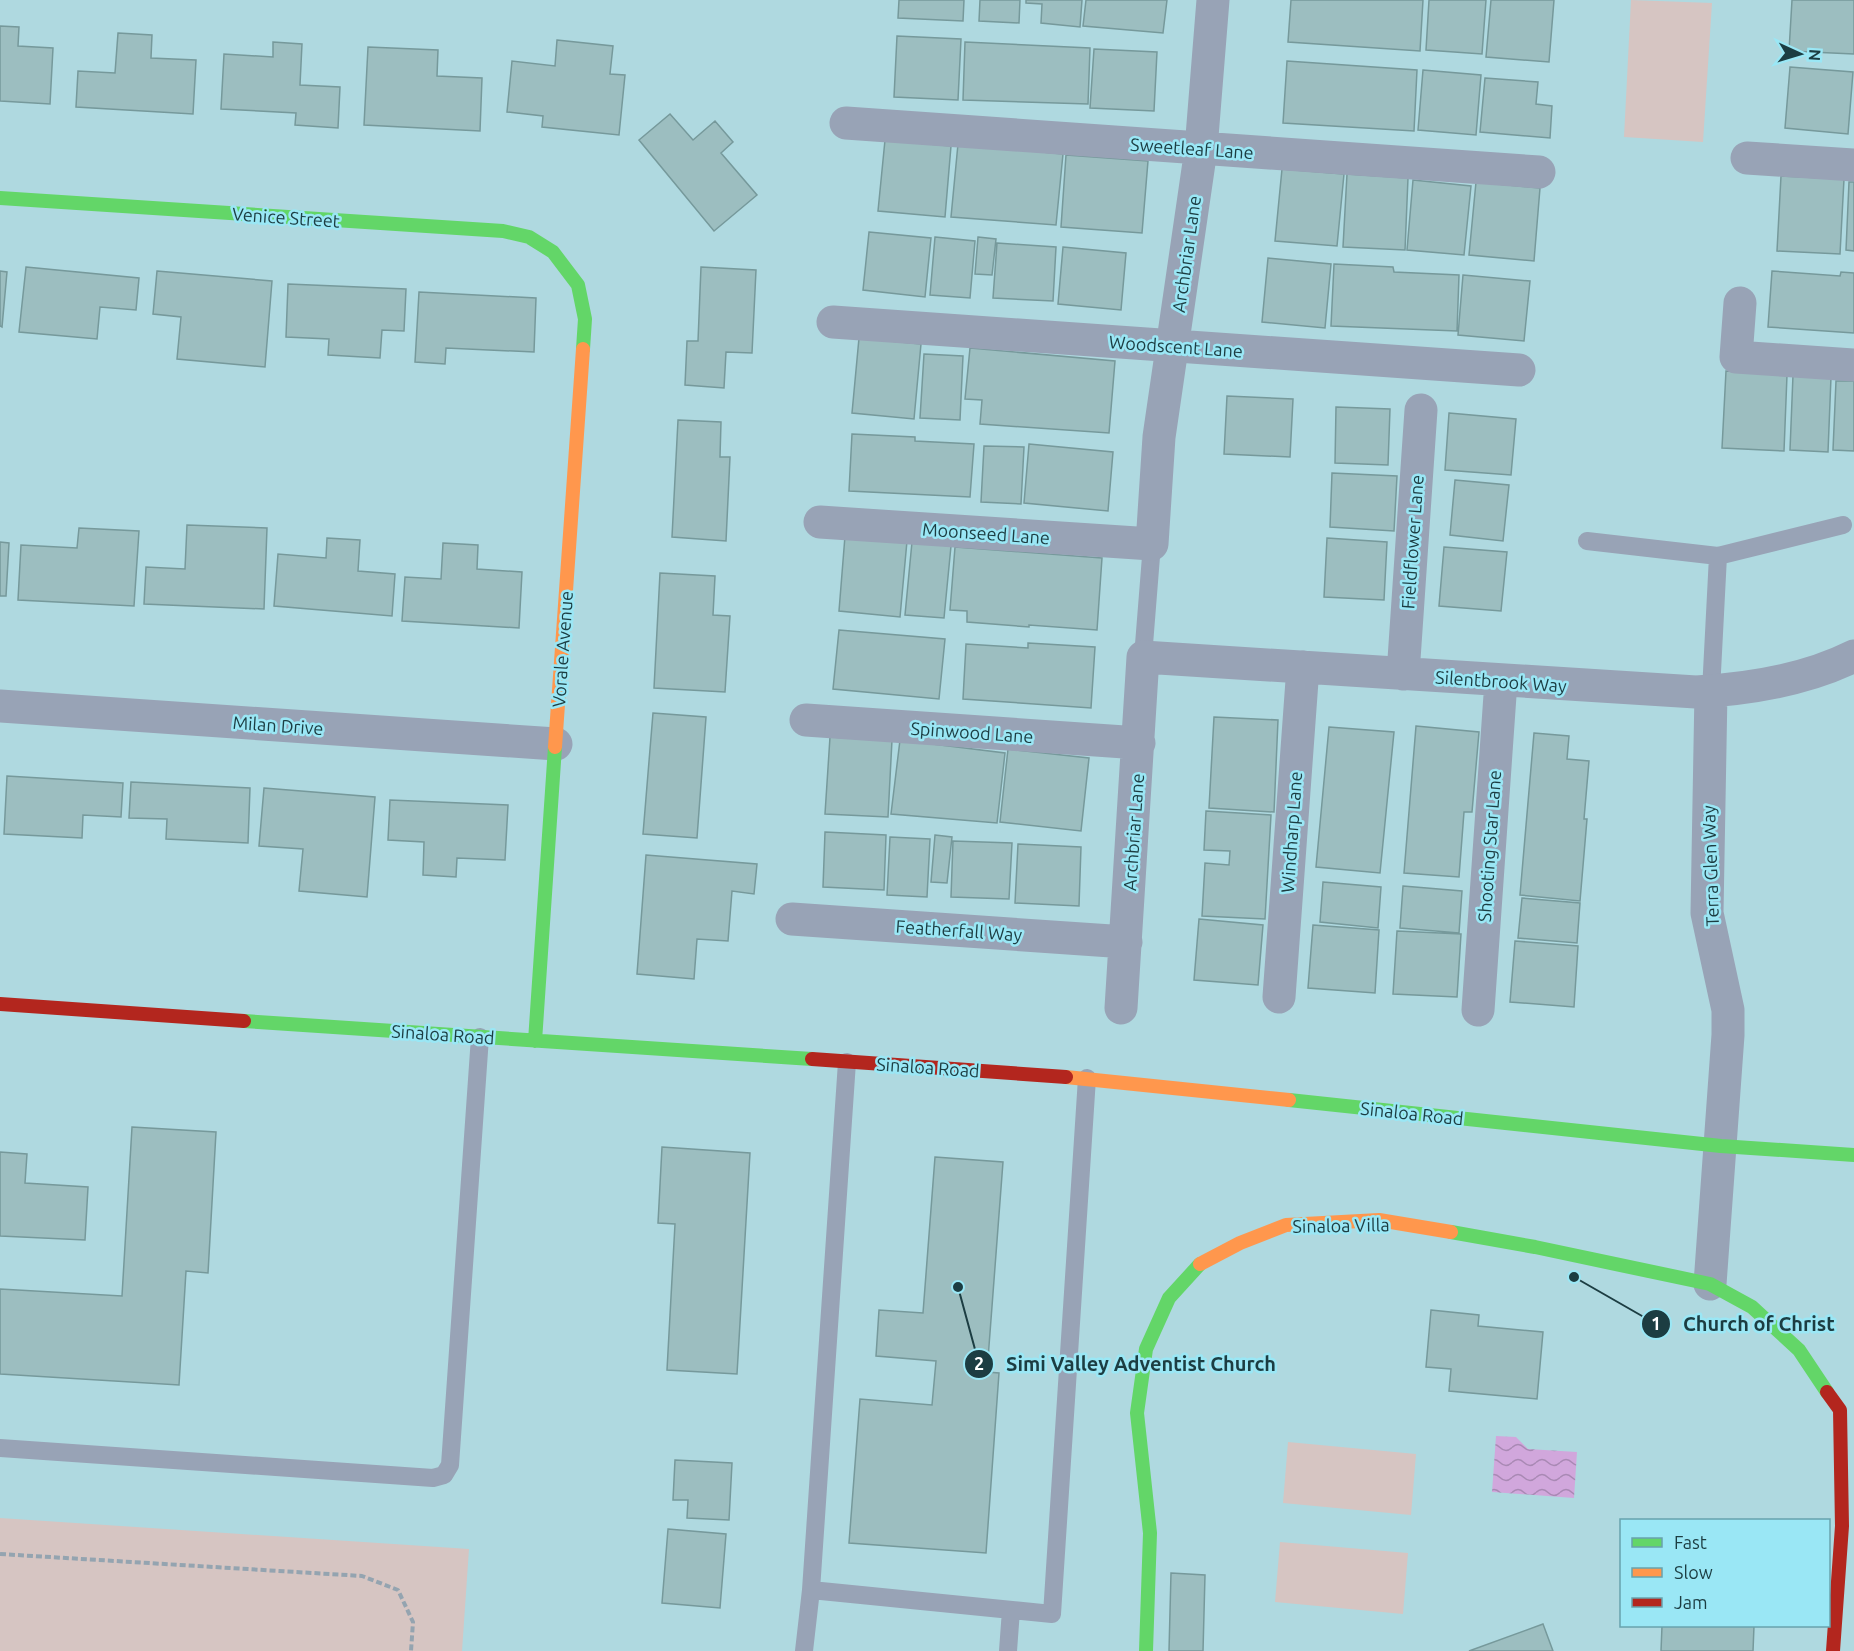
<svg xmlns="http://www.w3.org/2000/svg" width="1854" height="1651" font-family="Ubuntu,sans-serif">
<defs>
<pattern id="water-waves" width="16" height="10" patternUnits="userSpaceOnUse" patternTransform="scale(1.5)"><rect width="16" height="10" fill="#d1a7dc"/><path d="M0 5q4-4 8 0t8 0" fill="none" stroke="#a989b4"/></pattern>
</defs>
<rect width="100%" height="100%" fill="#afd9e0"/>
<path fill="#d6c5c2" d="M1631,0L1712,3L1703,142L1624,137Z
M1288,1442L1416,1454L1411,1515L1283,1503Z
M0,1518L469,1549L462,1651H0Z
M1280,1542L1408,1553L1403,1614L1275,1602Z"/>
<path fill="url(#water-waves)" d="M1496,1436L1516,1437L1528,1449L1577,1452L1574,1498L1492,1492Z"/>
<path fill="#9cbec0" stroke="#76999b" stroke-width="1.5" d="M899,0H964L963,21L898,18Z
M980,0H1020L1019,23L979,21Z
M1026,0H1082L1080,27L1041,23L1042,4L1026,3Z
M1086,0H1167L1163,33L1083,26Z
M1291,0H1423L1420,51L1288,42Z
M1429,0H1486L1482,54L1426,50Z
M1491,0H1554L1549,62L1486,57Z
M1792,0H1854V54L1789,51Z
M0,26L19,27L18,46L53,48L50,104L0,101Z
M118,33L152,35L151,58L196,60L193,114L76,107L78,71L115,73Z
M897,36L961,39L958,100L894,97Z
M557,40L613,46L610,74L625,75L619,135L542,127L543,116L507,112L512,61L555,66Z
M273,42L302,44L300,85L340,87L338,128L295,125L296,113L221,109L224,54L273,57Z
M965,42L1090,48L1088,104L963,100Z
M368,47L438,50L437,76L482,78L480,131L364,125Z
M1094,49L1157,52L1154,111L1090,108Z
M1287,61L1417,70L1414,131L1283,123Z
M1790,67L1853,72L1848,134L1785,128Z
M1423,70L1481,75L1476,135L1418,130Z
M1485,78L1538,82L1536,104L1552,106L1550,138L1480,132Z
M670,114L693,140L715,121L733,142L721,153L757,195L714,231L639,140Z
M885,140L951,146L945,217L878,211Z
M958,144L1063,154L1056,225L951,217Z
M1066,155L1148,161L1142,233L1061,227Z
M1282,169L1344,174L1337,246L1275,241Z
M1347,174L1408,178L1405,250L1343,247Z
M1781,176L1844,179L1840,254L1777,251Z
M1413,180L1471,186L1464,255L1407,250Z
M1476,182L1540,188L1534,261L1469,255Z
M1849,182H1854V251L1846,250Z
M869,232L931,238L925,297L863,290Z
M935,237L975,241L970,298L930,295Z
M978,237L996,239L992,275L975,274Z
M997,243L1056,247L1053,301L993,298Z
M1063,247L1126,253L1121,310L1058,304Z
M1268,258L1331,264L1325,328L1262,322Z
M1334,264L1393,267L1394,272L1459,275L1457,331L1331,326Z
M26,267L139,278L136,310L100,307L97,339L19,332Z
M701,267L756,270L752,353L726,352L724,388L685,385L687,341H698Z
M0,271L7,272L2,327L0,326Z
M157,271L272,281L265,367L177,359L181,317L153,314Z
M1772,271L1840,276L1841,272L1854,273V333L1768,327Z
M1463,275L1530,281L1524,341L1458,335Z
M288,284L406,289L404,331L382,330L380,358L328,355L329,339L286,337Z
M419,292L536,298L534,352L446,348L445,364L415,362Z
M859,338L921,344L914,419L852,413Z
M970,348L1115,361L1109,433L980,424L982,400L965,399Z
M924,354L963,356L960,420L920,418Z
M1726,371L1787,375L1784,451L1722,448Z
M1793,375L1831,377L1828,452L1790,450Z
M1836,381H1854V451L1833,450Z
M1227,396L1293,399L1290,457L1224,454Z
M1336,407L1390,409L1388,465L1335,463Z
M1449,413L1516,419L1511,475L1445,470Z
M678,420L721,422L720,457H730L726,541L672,537Z
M852,434L915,437V441L974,444L970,497L849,491Z
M1029,444L1113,452L1108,511L1024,503Z
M984,446L1024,447L1021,504L981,502Z
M1332,473L1397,476L1394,531L1330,527Z
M1455,480L1509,485L1503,541L1450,535Z
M187,525L267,528L264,609L144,604L146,567L185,569Z
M79,528L139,531L134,606L18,600L21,545L77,548Z
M845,536L907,541L900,617L839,611Z
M327,538L360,540L358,571L395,574L392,616L274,606L278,554L326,558Z
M1327,538L1387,542L1384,600L1324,597Z
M0,542L9,543L6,596H0Z
M912,542L951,546L944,618L905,615Z
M443,543L478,545L477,569L522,572L519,628L402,621L405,577L441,579Z
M955,547L1102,558L1097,630L1029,625V627L967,622V611L950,610Z
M1444,547L1507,552L1501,611L1439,606Z
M660,573L715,576L713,615L730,616L725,692L654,688Z
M839,630L945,639L939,699L833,689Z
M1028,643L1095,647L1091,708L963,699L966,644L1028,648Z
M653,713L706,717L697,838L643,834Z
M1214,717L1278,720L1274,812L1209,808Z
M1416,726L1479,732L1472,812H1464L1459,877L1404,873Z
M1329,727L1394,732L1380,873L1316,867Z
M1534,733L1569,736L1567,759L1589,761L1584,819H1587L1580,901L1520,895Z
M830,737L892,740L888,817L825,814Z
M900,740L1005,753L997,823L891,814Z
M1008,749L1089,758L1081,831L1000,822Z
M7,776L123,783L121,817L83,815L82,838L4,834Z
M131,782L250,788L248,843L166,839L167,819L129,818Z
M264,788L375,797L367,897L299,891L303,849L259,846Z
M390,800L508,805L505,860L457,858L456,877L423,875L424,842L388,840Z
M1206,811L1271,815L1265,919L1202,916L1205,863L1229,865L1230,851L1204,850Z
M825,832L886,835L884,890L823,887Z
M935,835L952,837L947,883L931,882Z
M890,837L930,839L927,897L887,895Z
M953,841L1012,843L1009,899L951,897Z
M1018,844L1081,847L1079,906L1015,903Z
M646,855L757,864L754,894L732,891L728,941L697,939L694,979L637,974Z
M1323,882L1381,887L1378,928L1320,922Z
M1403,886L1462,891L1459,933L1400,928Z
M1522,898L1580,903L1577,943L1518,938Z
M1199,919L1263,925L1258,985L1194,980Z
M1313,925L1379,930L1375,993L1308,988Z
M1397,931L1461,934L1457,997L1393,994Z
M1515,941L1578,946L1574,1007L1510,1002Z
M132,1127L216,1132L208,1273L186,1271L179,1385L0,1374V1289L122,1296Z
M662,1147L750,1153L737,1374L667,1370L675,1224L658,1223Z
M0,1152L27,1154L25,1183L88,1187L85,1240L0,1236Z
M935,1157L1003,1162L987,1372L999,1373L986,1553L849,1543L860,1399L932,1405L936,1361L876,1356L879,1310L923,1313Z
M1431,1310L1479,1315L1478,1326L1543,1332L1537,1399L1449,1391L1451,1369L1426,1367Z
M675,1460L732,1463L729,1520L687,1518L688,1500H673Z
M668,1529L726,1534L720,1608L662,1603Z
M1171,1573L1205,1575L1203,1651H1169Z
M1543,1624L1553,1651H1469Z
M1662,1626H1754L1753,1651H1661Z"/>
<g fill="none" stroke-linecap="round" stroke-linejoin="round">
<path stroke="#94a4b0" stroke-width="4" stroke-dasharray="6 3" stroke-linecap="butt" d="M0,1554L362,1576L398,1590L413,1622L411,1651"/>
<path stroke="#98a3b6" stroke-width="18" d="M1587,541L1718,556
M1143,657L1152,544
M1711,691L1718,556L1843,525
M847,1062L811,1590L1052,1614L1087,1078
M0,1448L433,1478L444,1475L450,1465L480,1037
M804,1651L811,1590
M1008,1651L1011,1610"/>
<path stroke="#98a3b6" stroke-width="33" d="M846,123L1539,172
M1747,158L1854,165
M1740,303L1736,357L1854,365
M833,322L1519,370
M820,522L1152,544L1159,437L1201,149L1213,0
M1403,674L1421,410
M0,706L556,744
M806,720L1139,743
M792,919L1126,942
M1279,997L1303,667
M1121,1008L1143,657L1696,692C1749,689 1806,680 1854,656
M1478,1010L1501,681
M1710,1284L1728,1035V1010L1707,913L1711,691"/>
<path stroke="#63d668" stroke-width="14" d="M0,198L503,231L529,237L553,252L578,285L585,319L583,349
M244,1021L812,1059
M535,1041L555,747
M1289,1100L1721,1146L1854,1155
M1451,1232L1535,1247L1710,1284L1752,1307L1799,1350L1827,1392
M1146,1651L1150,1533L1137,1413L1146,1349L1169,1298L1200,1264"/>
<path stroke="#ff974d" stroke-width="14" d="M555,747L583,349
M1066,1077L1289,1100
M1200,1264L1240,1243L1286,1225L1379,1220L1451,1232"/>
<path stroke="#b3261e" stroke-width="14" d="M0,1004L244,1021
M812,1059L1066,1077
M1827,1392L1840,1410L1842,1526L1833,1651"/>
</g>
<g text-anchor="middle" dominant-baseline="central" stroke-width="5" stroke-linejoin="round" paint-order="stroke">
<g font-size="18" fill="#1c3d42" stroke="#9ae7f5">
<text transform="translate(1192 148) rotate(4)">Sweetleaf Lane</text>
<text transform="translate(286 217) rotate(4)">Venice Street</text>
<text transform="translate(1186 254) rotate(-82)">Archbriar Lane</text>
<text transform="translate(1176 346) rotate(4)">Woodscent Lane</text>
<text transform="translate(986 533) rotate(4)">Moonseed Lane</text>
<text transform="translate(1412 542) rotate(-86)">Fieldflower Lane</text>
<text transform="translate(562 649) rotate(-86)">Vorale Avenue</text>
<text transform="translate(1501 681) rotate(4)">Silentbrook Way</text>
<text transform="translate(278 725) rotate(4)">Milan Drive</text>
<text transform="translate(972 732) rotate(4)">Spinwood Lane</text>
<text transform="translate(1133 832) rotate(-86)">Archbriar Lane</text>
<text transform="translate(1291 832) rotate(-86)">Windharp Lane</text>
<text transform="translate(1489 846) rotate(-86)">Shooting Star Lane</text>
<text transform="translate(1710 866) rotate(-92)">Terra Glen Way</text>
<text transform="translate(959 930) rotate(4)">Featherfall Way</text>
<text transform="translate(443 1034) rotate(4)">Sinaloa Road</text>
<text transform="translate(928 1067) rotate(4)">Sinaloa Road</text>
<text transform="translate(1412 1113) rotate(6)">Sinaloa Road</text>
<text transform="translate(1341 1225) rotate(-1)">Sinaloa Villa</text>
</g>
</g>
<path fill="none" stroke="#1c3d42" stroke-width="2" d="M1574 1277L1656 1324M958 1287L979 1364"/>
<g fill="#1c3d42" stroke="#9ae7f5" stroke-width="2">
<circle cx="1574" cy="1277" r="6"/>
<circle cx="958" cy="1287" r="6"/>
<circle cx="1656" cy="1324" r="15"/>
<circle cx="979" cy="1364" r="15"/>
</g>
<g font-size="18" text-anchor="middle" font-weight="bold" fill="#fff">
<text x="1656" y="1330">1</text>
<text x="979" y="1370">2</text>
</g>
<g font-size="20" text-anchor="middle" font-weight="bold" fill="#1c3d42" stroke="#9ae7f5" stroke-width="5" stroke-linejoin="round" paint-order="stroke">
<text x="1759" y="1331">Church of Christ</text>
<text x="1141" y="1371">Simi Valley Adventist Church</text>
</g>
<rect x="1620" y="1519" width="210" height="108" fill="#9ae7f5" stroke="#68a3ad" stroke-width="1.5"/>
<rect x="1632" y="1538" width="30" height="9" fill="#63d668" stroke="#68a3ad" stroke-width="1.5"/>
<text x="1674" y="1549" font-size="18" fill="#1c3d42">Fast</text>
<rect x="1632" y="1568" width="30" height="9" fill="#ff974d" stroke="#68a3ad" stroke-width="1.5"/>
<text x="1674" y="1579" font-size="18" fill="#1c3d42">Slow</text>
<rect x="1632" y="1598" width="30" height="9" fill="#b3261e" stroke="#68a3ad" stroke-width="1.5"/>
<text x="1674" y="1609" font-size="18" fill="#1c3d42">Jam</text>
<g transform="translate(1800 54) rotate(94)" stroke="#9ae7f5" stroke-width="4.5" paint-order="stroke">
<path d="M0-4.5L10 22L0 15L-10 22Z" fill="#1c3d42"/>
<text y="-9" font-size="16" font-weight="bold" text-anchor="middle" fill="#1c3d42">N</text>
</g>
</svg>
